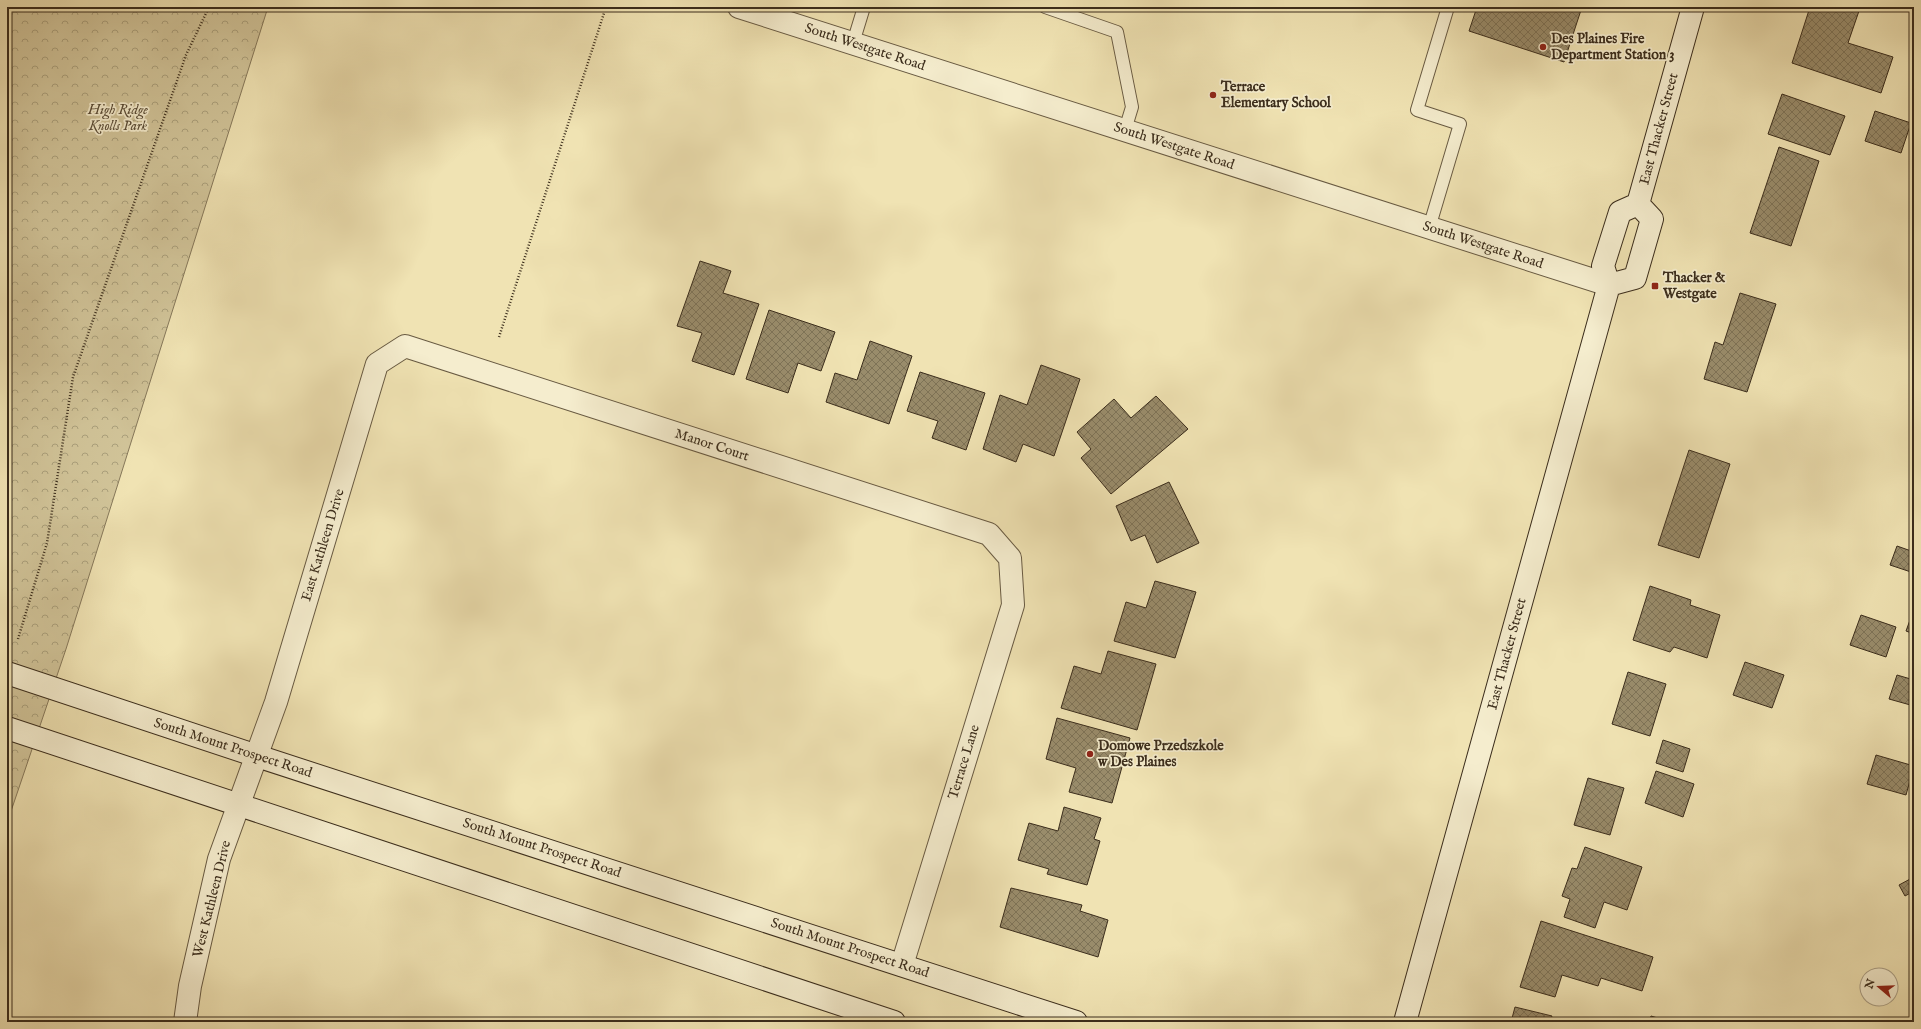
<svg xmlns="http://www.w3.org/2000/svg" width="1921" height="1029" font-family="'IM FELL English',serif">
<defs>
<pattern id="forest-crowns" width="20" height="18" patternUnits="userSpaceOnUse"><rect width="20" height="18" fill="#d1c499"/><path d="M2 6a3 3 0 1 1 6 0M12 15a3 3 0 1 1 6 0" fill="none" stroke="#aba07c"/></pattern>
<pattern id="building-cross-hatch" width="8" height="8" patternUnits="userSpaceOnUse"><rect width="8" height="8" fill="#998c6b"/><path d="M0 0l8 8M0 8l8-8" fill="none" stroke="#7e7357"/></pattern>
</defs>
<rect width="100%" height="100%" fill="#f0e3b3"/>
<filter id="stains"><feTurbulence type="fractalNoise" baseFrequency=".005" numOctaves="4"/><feColorMatrix values="0 0 0 0 .2 0 0 0 0 .09 0 0 0 0 .02 0 0 0 .5 -.17"/></filter>
<radialGradient id="worn" r=".72"><stop offset=".6" stop-color="#630" stop-opacity="0"/><stop offset="1" stop-color="#630" stop-opacity=".3"/></radialGradient>
<path fill="url(#forest-crowns)" stroke="#86785a" d="M7,7H268L66,649L7,823Z"/>
<path fill="url(#building-cross-hatch)" stroke="#3b2d1c" d="M1477,7H1582L1564,62L1469,31Z
M1810,7L1860,8L1848,43L1893,57L1881,93L1792,63Z
M1782,94L1845,116L1830,155L1768,134Z
M1875,111L1911,123L1901,153L1865,141Z
M1779,147L1819,161L1791,246L1750,233Z
M700,261L731,271L723,293L759,304L734,375L692,361L702,333L677,326Z
M1740,293L1776,304L1747,392L1704,379L1715,342L1723,345Z
M769,310L835,332L821,371L798,363L788,393L746,379Z
M870,341L912,356L889,424L826,402L835,373L857,380Z
M1041,365L1080,379L1054,456L1023,444L1016,462L983,449L1000,395L1027,405Z
M920,372L985,393L966,450L932,438L938,421L907,411Z
M1156,396L1188,429L1111,494L1081,458L1091,449L1077,432L1114,399L1131,418Z
M1689,450L1730,464L1699,558L1658,545Z
M1169,482L1199,543L1157,563L1145,535L1131,541L1116,506Z
M1897,546L1914,552V573L1890,565Z
M1155,581L1196,592L1175,658L1114,641L1126,602L1146,608Z
M1650,586L1691,600L1690,605L1720,615L1707,658L1674,647L1670,652L1633,640Z
M1914,609V634L1906,631Z
M1861,615L1896,627L1886,657L1850,645Z
M1108,651L1156,664L1137,730L1061,708L1074,666L1101,674Z
M1745,662L1784,675L1772,708L1733,695Z
M1628,672L1666,684L1650,736L1612,724Z
M1897,675L1914,680V706L1889,699Z
M1057,718L1130,738L1112,803L1069,792L1076,768L1046,759Z
M1663,740L1690,749L1683,772L1656,763Z
M1876,755L1914,766L1906,795L1867,784Z
M1656,771L1694,784L1683,817L1645,803Z
M1588,778L1624,788L1610,835L1574,825Z
M1064,807L1101,818L1094,839L1100,841L1087,885L1047,874L1049,869L1018,860L1029,823L1058,831Z
M1585,847L1642,867L1627,910L1604,902L1595,928L1564,917L1570,899L1562,896L1572,868L1577,869Z
M1912,878L1914,891L1905,896L1899,885Z
M1011,888L1082,905L1080,911L1108,920L1098,957L1000,927Z
M1541,921L1653,957L1642,991L1601,978L1598,986L1562,975L1555,997L1520,987Z
M1515,1007L1552,1016L1550,1022H1511Z
M1651,1016L1671,1022H1649Z"/>
<g fill="none" stroke-linecap="round" stroke-linejoin="round">
<g stroke="#685a42" stroke-width="14">
<path id="lane" d="M1045,7L1117,32L1132,107L1125,130
M853,43L864,7
M1429,228L1460,124L1417,110L1448,7"/>
</g>
<g stroke="#685a42" stroke-width="24">
<path id="street" d="M739,7L1609,285
M185,1022L190,986L219,859L276,702L377,364L405,346L989,534L1010,558L1013,605L902,965"/>
</g>
<g stroke="#3b2d1c" stroke-width="24">
<path id="secondary" d="M1638,204L1693,7
M1609,285L1635,278L1652,219L1638,204
M7,673L257,756L1076,1022
M7,728L894,1022
M1405,1022L1609,285L1603,266L1620,212L1638,204"/>
</g>
<path stroke="#3b2d1c" stroke-width="2.5" stroke-dasharray="1 2" stroke-linecap="butt" d="M499,337L606,7
M18,639L47,543L73,377L186,55L209,7"/>
<use href="#lane" stroke="#f5edce" stroke-width="12"/>
<use href="#street" stroke="#f5edce" stroke-width="22"/>
<use href="#secondary" stroke="#f5edce" stroke-width="22"/>
</g>
<g fill="#8f2418" stroke="#f5edce" stroke-width="1.5">
<circle cx="1543" cy="47" r="4"/>
<circle cx="1213" cy="95" r="4"/>
<rect x="1651" y="282" width="8" height="8" rx="2"/>
<circle cx="1090" cy="754" r="4"/>
</g>
<g text-anchor="middle" dominant-baseline="central" stroke-width="3.5" stroke-linejoin="round" paint-order="stroke">
<g font-size="14" font-weight="bold" fill="#3b2d1c" stroke="#f5edce" text-anchor="start">
<text x="1551" y="39">Des Plaines Fire<tspan x="1551" dy="16">Department Station 3</tspan></text>
<text x="1221" y="87">Terrace<tspan x="1221" dy="16">Elementary School</tspan></text>
<text x="1663" y="278">Thacker &amp;<tspan x="1663" dy="16">Westgate</tspan></text>
<text x="1098" y="746">Domowe Przedszkole<tspan x="1098" dy="16">w Des Plaines</tspan></text>
</g>
<g font-size="14" fill="#3b2d1c" stroke="#f5edce">
<text transform="translate(865 47) rotate(18)">South Westgate Road</text>
<text transform="translate(1659 129) rotate(-75)">East Thacker Street</text>
<text transform="translate(1174 146) rotate(18)">South Westgate Road</text>
<text transform="translate(1483 245) rotate(18)">South Westgate Road</text>
<text transform="translate(712 445) rotate(18)">Manor Court</text>
<text transform="translate(323 545) rotate(-73)">East Kathleen Drive</text>
<text transform="translate(1507 654) rotate(-75)">East Thacker Street</text>
<text transform="translate(233 748) rotate(18)">South Mount Prospect Road</text>
<text transform="translate(964 762) rotate(-73)">Terrace Lane</text>
<text transform="translate(542 848) rotate(18)">South Mount Prospect Road</text>
<text transform="translate(212 899) rotate(-76)">West Kathleen Drive</text>
<text transform="translate(850 948) rotate(18)">South Mount Prospect Road</text>
</g>
<g font-size="14" font-style="italic" fill="#594b35" stroke="#f5edce">
<text x="118" y="110">High Ridge<tspan x="118" dy="16">Knolls Park</tspan></text>
</g>
</g>
<rect width="1921" height="1029" fill="none" stroke="#f0e3b3" stroke-width="24"/>
<rect x="8" y="8" width="1905" height="1013" fill="none" stroke="#3b2d1c" stroke-width="2"/>
<rect x="12" y="12" width="1897" height="1005" fill="none" stroke="#3b2d1c"/>
<g transform="translate(1879 987) rotate(289)"><circle r="19" fill="#f5edce" stroke="#aba087"/>
<path d="M0-3L7 15L0 10L-7 15Z" fill="#8f2418"/>
<text y="-6" font-size="11" font-weight="bold" text-anchor="middle" fill="#3b2d1c">N</text>
</g>
<rect width="100%" height="100%" filter="url(#stains)"/>
<rect width="100%" height="100%" fill="url(#worn)"/>
</svg>
